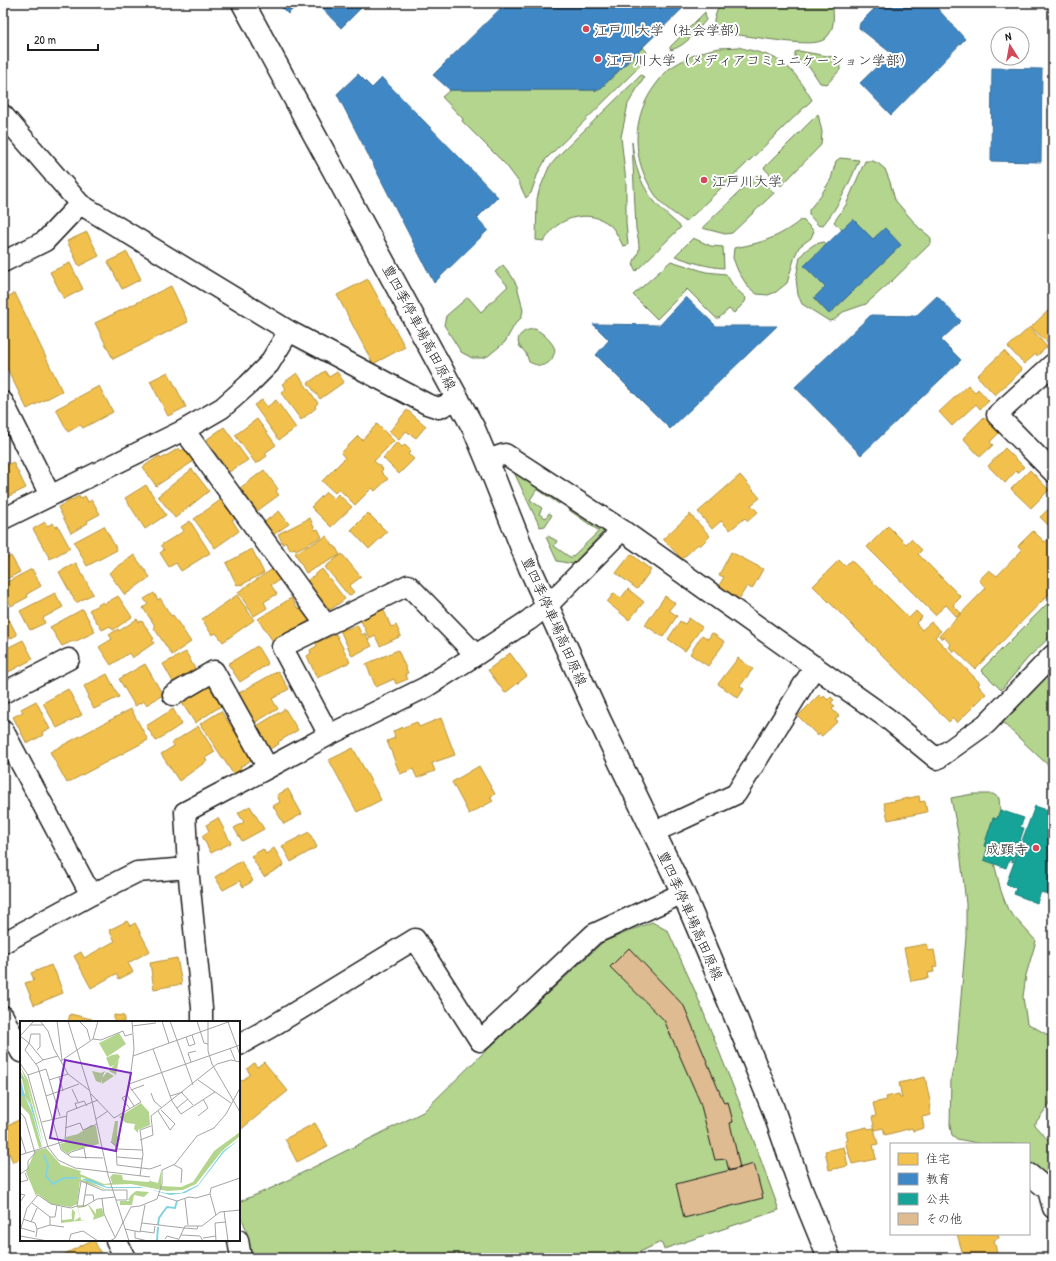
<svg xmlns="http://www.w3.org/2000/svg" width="1056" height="1261" font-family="'Patrick Hand','Klee One',sans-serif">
<rect width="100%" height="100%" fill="#fff"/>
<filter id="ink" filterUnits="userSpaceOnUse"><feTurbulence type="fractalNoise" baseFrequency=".025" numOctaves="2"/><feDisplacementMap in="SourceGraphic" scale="8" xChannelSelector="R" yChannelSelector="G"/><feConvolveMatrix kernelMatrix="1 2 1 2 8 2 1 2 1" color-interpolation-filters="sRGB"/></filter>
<g filter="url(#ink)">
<path fill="#b4d58e" stroke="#687855" d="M720,3H833C833,16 836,28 826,38C814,52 739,31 717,34L715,32L714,19Z
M705,12L706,20C696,32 687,45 671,50L670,49V47Z
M643,47L647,52L642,64L546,159L538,173L531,193L526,198L518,181L506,165L462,121L463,119L442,97L450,90H599Z
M738,47C752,51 771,54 783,63C795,72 804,86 812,100L686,222C675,214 663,207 656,196C631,161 630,117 657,83C661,78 665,72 669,69C682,60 698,52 714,49C721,47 730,48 738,47Z
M799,51L833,57L840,61V70L827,84L820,83L811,69L795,57V52Z
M641,75L644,77L628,104L621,137L626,182V222L628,245L623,246C620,240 616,232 612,227C596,211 570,214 554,228C550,232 547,237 544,241L536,240L537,199L539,191L549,167L561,153Z
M818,114L822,132L821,145L781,186L764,168Z
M632,142C637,184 649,200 681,227L636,271C629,262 638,258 639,249C639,243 638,236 636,229Z
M840,158L859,160C849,184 839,206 823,225L819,226L809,215V210L821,195L831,179L836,161Z
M865,161H873L879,164L885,169L890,182L895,200L919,228L928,235L931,238V243L893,280L866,304L843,312L834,320L829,321L802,304L798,295L797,287L796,278L800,257L806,250L815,244L824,242L827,244L804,266L825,287L814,298L829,314L901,245L885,229L873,239L853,219L842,230L834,222L846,205Z
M757,175L774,193L732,233L725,234L702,228Z
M801,220L804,221L814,231L811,238L799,247L795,256L787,283L776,292L768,295L757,294L748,287L738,271L733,258L734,248C762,243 778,238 801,220Z
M693,238L711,246L723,247L724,268C707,267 691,262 675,256Z
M671,261L706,272L726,274L734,287L746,298L745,302L734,313L729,309L719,318H716L687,289L657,319L633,295Z
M503,265L511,275L517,286L521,301L523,311L521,318L515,324L505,342L488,356L482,358H472L461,352L444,325L446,316L468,297L481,312L508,286L495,272Z
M535,329C542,332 553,342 555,350C555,353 553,356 552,359C545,368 538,366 529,362C528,359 527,355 525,352C524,350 520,348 519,345C515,334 527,329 535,329Z
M512,468L560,501L559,504L537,489L530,500L542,508L539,514L546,518L549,513L552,515L545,526L540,527Z
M570,507L605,530L573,564L557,561L546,537L548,536L557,541L554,546L571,558L599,531L569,510Z
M1053,598V634L1028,658L1001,690L981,670Z
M1053,664V768H1051L1002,722L1040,676Z
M973,794H993L999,798L1000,810L997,819L993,818L984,846L988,847L984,860L994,863L1001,891L1008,910L1036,941L1026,975L1023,997L1027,1023L1053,1038V1099L1034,1125L1053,1145V1183L1038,1167L1029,1162V1144H982L957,1139L952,1135L950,1126L951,1078L956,1057L966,937V904L958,833L951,798Z
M652,922L668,931L695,991L744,1114L779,1210L664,1249L661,1242L627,1258H251L246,1229L239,1210V1202L274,1187L423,1112L478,1058L603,942Z"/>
<path fill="#f2c14e" stroke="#b2903f" d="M87,232L99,256L79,266L67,241Z
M127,252L141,279L122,289L108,262Z
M70,263L83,289L64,299L50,272Z
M368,279L405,347L373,364L337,295Z
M171,286L188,322L113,359L95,323Z
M15,293L62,391L27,409L3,360V312L6,310L3,303V299Z
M1053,306V342L1050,345L1031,327Z
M1030,327L1047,347L1037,356L1036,354L1024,364L1008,347Z
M1004,351L1022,370L995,395L977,376Z
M325,371L329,377L337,372L344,382L320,399L308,383Z
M168,372L186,407L168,416L150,381Z
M297,373L318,403L315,406L316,408L301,420L281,393L286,389L282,384Z
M968,385L975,392L978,389L989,401L980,409L976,404L952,426L939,412Z
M99,386L113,412L83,428L80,425L68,432L56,409Z
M262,400L267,407L276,400L296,428L279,440L254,405Z
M407,410L426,426L416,438L406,431L399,440L389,432Z
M984,417L999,433L990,442L993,445L980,457L963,438Z
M257,419L276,445L265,453L267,456L256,464L235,435Z
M377,424L394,441L374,461L383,469L381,472L388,479L375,491L372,488L355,505L339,489L335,493L322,481L345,458L341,453L358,436L362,440Z
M224,427L248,460L229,472L206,440Z
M397,442L402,447L405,445L411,451L408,454L414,459L399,474L383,458Z
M179,448L181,451L185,448L194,461L156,486L143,467L159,456L161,459Z
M1005,448L1024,467L1018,473L1016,471L1005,483L988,466Z
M13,462L26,488L7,497L3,490V467Z
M192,469L209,491L175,518L158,496Z
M264,470L278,489L276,491L279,495L257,511L240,488Z
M1030,470L1049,490L1031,508L1011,489Z
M740,475L760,498L751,505L758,512L748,521L745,518L730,530L721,521L712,529L698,512Z
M146,485L166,515L145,529L125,498Z
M326,492L334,499L338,494L352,507L331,527L311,507Z
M79,496L80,499L85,496L88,502L92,500L100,514L87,521L88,523L71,533L58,507Z
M222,499L236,518L232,520L239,531L215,548L194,519Z
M1053,505V530L1040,517Z
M279,511L289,524L273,535L263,523Z
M368,513L387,532L369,549L351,530Z
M690,514L710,536L700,546L698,544L682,559L663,539Z
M310,518L315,530L318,529L322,537L296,550L295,548L290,550L286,542L283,544L278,534Z
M190,521L210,553L181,571L176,563L169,567L160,553L164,550L161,545L184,531L181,527Z
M45,522L47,526L53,523L55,527L58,526L70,548L50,559L33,529Z
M104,526L117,550L87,566L74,542Z
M888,526L906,544L911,539L922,550L918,554L961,597L953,605L961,613L957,617L946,605L935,615L867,547Z
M1033,531L1045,542L1048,540L1053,545V590L975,669L955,650L953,652L949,647L951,645L944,637L942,639L939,636L986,588L979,580L989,570L997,576L1022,550L1018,546Z
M327,536L333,546H335L340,555L306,573L295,553Z
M252,549L264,573L241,585V584L237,585L226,563Z
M3,550L7,558L11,556L20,572L3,581Z
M731,552L763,569L752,589L747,586L739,599L718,587L724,577L719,575Z
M342,554L361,577L349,586L354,592L349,596L325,567Z
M631,554L651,570L637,589L616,573Z
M134,555L150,577L125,595L109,573Z
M839,560L845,566L851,560L909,618L916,611L922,617L916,623L922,630L931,622L941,631L935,637L980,683L978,685L986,694L957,723L953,718L949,722L813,586Z
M76,563L93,594L76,603L59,572Z
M274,568L281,579L271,585L277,594L264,602L267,608L254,616L238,592Z
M32,569L41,586L27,594L28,597L11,606L3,590V584Z
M322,569L345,599L330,610L307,581Z
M628,589L644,602L629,620L607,602L614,593L621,598Z
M55,593L63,607L43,618L45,623L30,630L20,611Z
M154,593L158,600L160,598L171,616L173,615L191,642L172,655L154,628V624L143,608L148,604L144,599Z
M237,595L254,620L223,642L216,633L212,635L202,619Z
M118,596L132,617L113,630L110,626L102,630L89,610L103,602L104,604Z
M665,596L675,603L669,610L677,616L663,637L645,625Z
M291,598L298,609L303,606L311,619L274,643L258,619Z
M383,608L391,627L396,625L401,636L380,646L375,636L370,639L360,619Z
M83,609L95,632L74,642L73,641L62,646L50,627Z
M5,612L17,635L3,642V613Z
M689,618L702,627L685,651L668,639L680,621L685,624Z
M137,619L139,622L142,621L154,639L152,640L154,643L132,658L129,653L111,665L99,647L112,639L109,635L118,629L119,631Z
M357,625L362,635L365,633L372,646L352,656L339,628L345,626L347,629Z
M712,633L725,642L708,666L690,654L702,635L708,639Z
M336,634L350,662L317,678L307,656L311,653L310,650L317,646L316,643Z
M23,640L33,659L3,675V650Z
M257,646L268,664L240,682L228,664Z
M398,650L408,673L405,674L408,679L396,684L394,679L376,687L366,664Z
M186,652L195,669L173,682L163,664Z
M510,653L527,676L505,693L488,670Z
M738,658L753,669L740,686L744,689L738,698L718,684Z
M145,664L163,695L146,705L144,701L135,706L119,679Z
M278,671L289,689L272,699L278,709L254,723L237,694Z
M107,674L119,697L94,709L87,697L89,696L84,686Z
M207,683L221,706L195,723L180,700Z
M68,689L82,715L57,728L43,703Z
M819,695L822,698L824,696L828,700L831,697L834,700L831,703L835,706L832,709L839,716L835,719L838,721L822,736L819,734L818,736L798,716Z
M36,701L50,729L42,732L43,735L27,744L13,717L23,712L21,709Z
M131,709L148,740L67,783L50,752Z
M173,709L182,724L156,741L146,726Z
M285,709L298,730L278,742L279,744L268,750L255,727Z
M221,711L253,759L240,767L242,770L234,775L200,724Z
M441,718L455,755L432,763L435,771L417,778L413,769L400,774L387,741L395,738L393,731L417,722L419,727Z
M198,726L215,752L205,758L207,761L179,781L161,754L174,746L172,743Z
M353,748L381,800L357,812L329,760Z
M479,766L495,794L490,797L493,801L469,814L452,782Z
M288,789L302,814L284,824L273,806L280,802L277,795Z
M919,796L920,802L925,801L927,812L888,820L884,803Z
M250,806L264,829L242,841L234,828L244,822L238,813Z
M218,818L231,843L211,853L202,836L209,831L206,825Z
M309,832L317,847L291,862L282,846Z
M274,848L284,865L264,877L251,856L263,849L266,854Z
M241,861L253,881L243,887L240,881L223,890L215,877Z
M127,921L130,926L135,923L150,951L128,963L133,972L119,979L116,974L91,988L74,956L81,952L84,958L115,941L109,930Z
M927,944L928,951L934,950L937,966L933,967L934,972L928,973L929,978L911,981L904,948Z
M177,958L182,984L154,989L150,963Z
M51,965L54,972L55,971L63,993L34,1005L25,983L34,980L31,973Z
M70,1014L92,1019L91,1022H68Z
M114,1015L124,1016V1022H114Z
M264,1062L288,1091L239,1131V1078L242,1081L250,1074L247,1069L254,1063L257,1067Z
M925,1077L931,1106H929L931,1115L922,1117L924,1128L913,1131L912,1128L885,1135L883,1128L875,1130L872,1117L876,1116L873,1103L887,1100L886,1097L899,1094L900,1098H902L899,1083Z
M21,1119V1158L13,1162L3,1139V1127Z
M315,1123L328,1146L297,1162L285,1139Z
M867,1127L868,1129L874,1128L878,1144L873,1145L876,1159L852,1164L845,1141L848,1140L846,1132Z
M844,1147L848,1166L829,1170L825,1151Z
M957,1234H998L999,1238L994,1240L998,1258H964Z
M92,1240H94L103,1258H62L61,1256Z"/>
<path fill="#3f88c5" stroke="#346892" d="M277,3H299L288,14Z
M317,3H366L341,28Z
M506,3H688L599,90H450L433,75Z
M880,3H942L937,8L965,39L891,115L860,83L891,53L859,28L860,23Z
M992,68L1042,69L1041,162L991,161Z
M358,74L372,88L382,78L498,197L477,218L488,230L434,283L337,94Z
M853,219L873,239L885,228L901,245L829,314L814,298L825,287L804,266Z
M937,296L961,321L941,340L961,360L861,455L795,387L871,315L916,316Z
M686,297L716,326H777L670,429L596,355L609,340L593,324L660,325Z"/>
<path fill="#17a398" stroke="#187a73" d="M1035,806L1053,812V884L1049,895L1041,892L1037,903L1014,894L1016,888L1006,884Z
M1000,810L1024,818L1020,827L1024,828L1013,862L1009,860L1006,868L984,860L988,847L984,846L993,818L997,819Z"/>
<path fill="#debb90" stroke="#1c1c1c" d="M629,948L684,1006L724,1103L728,1102L733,1122L730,1123L740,1168L729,1171L726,1159L715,1160L700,1102L664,1020L610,967Z
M754,1164L763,1198L684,1218L676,1184Z"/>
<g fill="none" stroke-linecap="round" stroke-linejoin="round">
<g stroke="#1c1c1c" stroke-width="23">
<path id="street" d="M3,115L80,204L289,331L427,404L439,408L459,399
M3,262L45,241L80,204
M1053,364L997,415L1053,472
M3,402L50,495
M184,430L326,625
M487,460L505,454L622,530L760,628L887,718L937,759L986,724L1053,655
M3,519L184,430L222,408L248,385L269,364L289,331
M3,693L69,659
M173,695L214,671L268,768
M3,730L91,895
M329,735L282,647L408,585L476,655
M653,832L674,823L736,794L815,666
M3,943L91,895L137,872L188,868
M3,1016L21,1052
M202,1022V1008L188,868L185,812L268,768L329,735L426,687L476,655L529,620L547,606L622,530
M239,1045L271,1027L415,939L480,1041L594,934L683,893
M1029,1174L1048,1190L1053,1208
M116,1240L125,1258
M238,1240L241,1258"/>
</g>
<g stroke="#1c1c1c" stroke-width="25">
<path id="secondary" d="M243,3L474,429L487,460L530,568L600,721L683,893L736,1018L772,1106L802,1192L829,1258"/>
</g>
<use href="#street" stroke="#fff" stroke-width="20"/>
<use href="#secondary" stroke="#fff" stroke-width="22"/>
</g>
</g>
<g fill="#d1495b" stroke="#fff" stroke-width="1.5">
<circle cx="586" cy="29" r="4"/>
<circle cx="598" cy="59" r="4"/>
<circle cx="704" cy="180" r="4"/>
<circle cx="1036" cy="848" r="4"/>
</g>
<g text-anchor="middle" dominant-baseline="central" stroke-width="4" stroke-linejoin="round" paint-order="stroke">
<g font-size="14" fill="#1c1c1c" stroke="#fff" text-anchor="start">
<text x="594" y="29">江戸川大学（社会学部）</text>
<text x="606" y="59">江戸川大学（メディアコミュニケーション学部）</text>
<text x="712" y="180">江戸川大学</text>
<text x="1028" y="848" text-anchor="end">成顕寺</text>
</g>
<g font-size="14" fill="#1c1c1c" stroke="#fff">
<text transform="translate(420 327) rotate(62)">豊四季停車場高田原線</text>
<text transform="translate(555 621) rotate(66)">豊四季停車場高田原線</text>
<text transform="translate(691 915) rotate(66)">豊四季停車場高田原線</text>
</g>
</g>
<g transform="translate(20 1021)">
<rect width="220" height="220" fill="#fff"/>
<path d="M99,12L106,23L87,36L79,22ZM92,34L98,33L100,36L95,43L99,38L96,54L89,50L94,44L90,46L86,37ZM0,45L8,59L25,126L6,60ZM0,49L6,60L23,126L11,83L5,76L12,91L22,126L19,127L9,93L0,84V76L5,72ZM72,50L81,52L85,50L82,57L87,51L94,55L82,63V59L81,62L76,60ZM121,82L129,91L130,104L118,109V112L114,108L115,103L106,102L99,96ZM95,100H98L97,115L101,118L96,121L99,124L97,127L91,121ZM71,104L76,105L79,123L51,130L48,133L42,129L40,123L46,121V116L58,113ZM220,111V115L202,130L176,163L163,169L147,170L111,163L82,164L61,156V159L68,160L87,169L60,160L57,183L51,186L31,183L18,173L16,175L6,151L15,130L26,127L41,144L61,150L60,153L84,163L92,162L90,156L93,153L102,154L103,159L129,161L131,157L130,160L138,162L141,150V165L161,166L173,161L194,130ZM116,170L129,171L124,176L114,174L112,184H100V180H110L108,179L111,174ZM69,184L76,193V188L82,187L84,195L73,199L74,195L68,184L65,186L58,187L61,199H66L41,202V186L51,188L52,194V188L57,186L52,188L55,191L54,200L60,196L57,185ZM42,186L51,188L52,198L42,199Z" fill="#b4d58e" fill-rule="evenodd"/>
<path d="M0,55L4,56L1,58L5,76L12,85L23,126L10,84L4,75L0,76ZM220,118L204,131L178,165L165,172L150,174L125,167H87L61,158H70L87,166H120L146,172H161L178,164L203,130Z" fill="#83d3df"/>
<path fill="none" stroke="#83d3df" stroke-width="2" d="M24,134L28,144L26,155L33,163L44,157H57M138,204L139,197L147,186L155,187L157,180M137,220L138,206"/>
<path fill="none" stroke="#a4a4a4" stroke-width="1" d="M20,0L28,10L34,28L48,53L69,69M37,0L42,39M48,0L70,71L88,154L109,220M59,0L67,8L70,19M142,0L149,22M150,0L173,64M177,0L184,22L188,23M188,0V30L192,43L220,91M208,1L220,34M10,4H24M112,5L136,2M0,15L14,0M166,16L169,25L175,23L172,14M73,18L81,19L103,10L105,15L112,13M210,27L215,39M133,28L152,80L161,93L195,71M113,35L211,0M23,39L38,35M41,40L73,18L78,0M171,41L168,32L176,30M0,42L8,54L28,126L38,139L55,147L130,156M16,43L23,39L9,22L11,13H20V26L17,29M8,54L26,48L40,95M39,56L43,70M29,59L48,53M178,59L211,82M109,63L220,24M52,68L58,81M111,69L124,64M131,72L134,80L142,87M162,72L173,84M71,73L94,97L121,81L109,65L114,28L112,0M26,75L59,63M150,75L163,71M78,79L47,91L45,120L39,122L41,129L51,136L83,137M157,87L168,78M57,88L55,82H58L64,80L67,85M110,88L102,77L107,74L114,85M138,90L150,109L155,103L141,89M0,91L5,97L15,132L8,140V148L0,153M178,95L188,87L183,78M76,98L88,90M22,101L47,95M45,107L60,102L63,109L77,103M0,113L6,132M120,119L133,114L131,95L197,43L211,39L220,41M91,121L96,125L97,144L130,148L141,144M96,128L122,129M0,134L39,122L18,46L5,29L9,22L0,15M48,134L51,131L64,127L66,138M97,136L122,138M154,144L162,148L161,162M120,155L123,133L120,109L131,105M0,161L8,159L5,152M0,173L5,174L0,181M190,173L196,194M65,174H73L74,180M138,174L157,180L169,176L176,177L190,173L191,167L220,157M82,178L84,193L95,216M165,178L168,204M12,182L30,196H35L37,184M57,185H65L77,178L95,176M63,186L67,161M204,190L208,220M3,198L15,202L17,208M11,201L17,187M122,202L164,207M30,204L44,206M1,207L7,187L18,174L31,183L51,187L57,185L61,160L82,169H107V179H96M1,207L15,211M164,207L177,208L178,205M105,208L120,211L125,184M115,210V217L128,220M120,210L134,212L135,205M161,214L180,215L183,220M0,215L28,220M16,216L17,208L30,204V196M183,217L196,215M145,218L147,215L158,218M49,220L51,213L63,210L78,220M90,220L95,217L111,186L120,185L137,178L142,163V149L155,143L177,115L194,107L206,93L220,67M158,220L165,205H182L200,191L220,189M196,220L195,202L206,201"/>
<path fill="#7b2cbf" fill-opacity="0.15" stroke="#7b2cbf" stroke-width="2" d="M45,39L111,52L96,130L30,117Z"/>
<rect width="220" height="220" fill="none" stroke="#1c1c1c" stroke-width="2"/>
</g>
<rect width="1056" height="1261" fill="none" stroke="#fff" stroke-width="16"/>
<rect x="8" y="8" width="1040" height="1245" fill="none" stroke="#1c1c1c" stroke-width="1.5" filter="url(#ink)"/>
<rect x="890" y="1143" width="140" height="92" fill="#ffffff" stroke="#a4a4a4"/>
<rect x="898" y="1153" width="20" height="12" fill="#f2c14e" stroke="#a4a4a4"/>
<text x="926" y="1163" font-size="12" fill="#1c1c1c">住宅</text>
<rect x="898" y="1173" width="20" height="12" fill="#3f88c5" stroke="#a4a4a4"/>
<text x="926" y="1183" font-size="12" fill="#1c1c1c">教育</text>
<rect x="898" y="1193" width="20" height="12" fill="#17a398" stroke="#a4a4a4"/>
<text x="926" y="1203" font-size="12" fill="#1c1c1c">公共</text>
<rect x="898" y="1213" width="20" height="12" fill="#debb90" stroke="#a4a4a4"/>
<text x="926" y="1223" font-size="12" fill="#1c1c1c">その他</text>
<g transform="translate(1010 46) rotate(349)"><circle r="19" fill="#ffffff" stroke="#a4a4a4"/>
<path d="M0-3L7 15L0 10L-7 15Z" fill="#d1495b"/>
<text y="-6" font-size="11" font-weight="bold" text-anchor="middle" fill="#1c1c1c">N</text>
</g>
<path d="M28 44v6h70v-6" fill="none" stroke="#1c1c1c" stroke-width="2"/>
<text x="34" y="44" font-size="12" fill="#1c1c1c" stroke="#ffffff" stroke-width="3" paint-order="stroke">20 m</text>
</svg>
